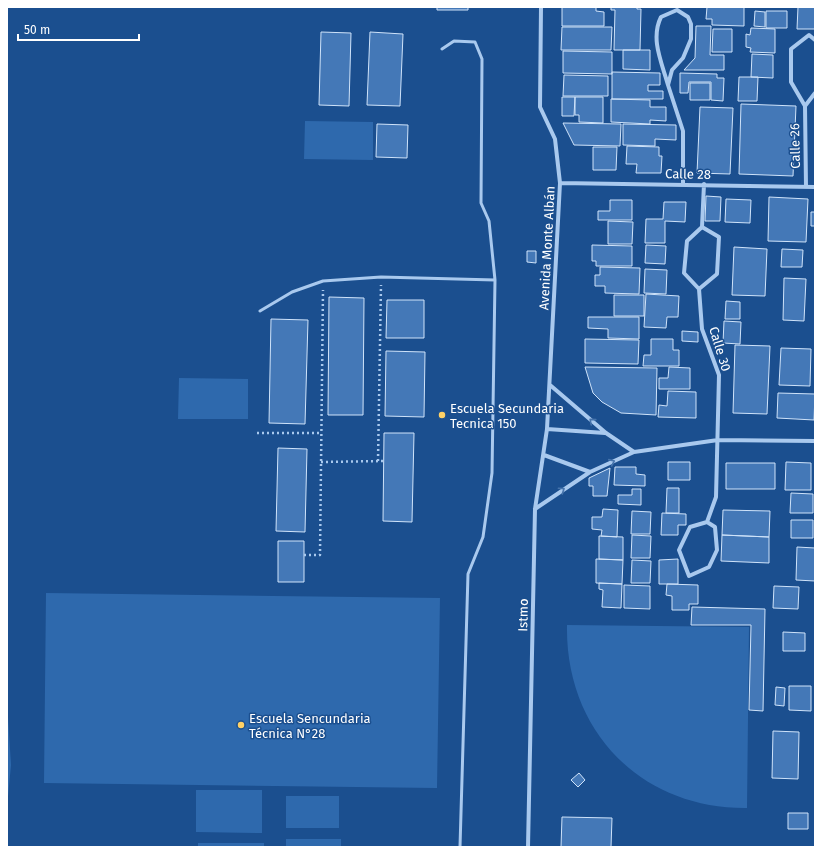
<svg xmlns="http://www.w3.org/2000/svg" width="822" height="854" font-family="'Fira Sans',sans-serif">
<rect width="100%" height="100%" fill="#1b4f8f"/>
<path fill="#2e69ad" d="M305,121L373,122V160L304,159Z
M179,378L248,379V419H178Z
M46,593L440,598L437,788L44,783Z
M567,625L749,627L747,808C641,809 565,731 567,625Z
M7,701L11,765L7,807Z
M196,790H262V833L196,832Z
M286,796H339V828H286Z
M286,839H341V847H286Z
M198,843H264V847H198Z"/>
<path fill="#4478b7" stroke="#cfe3fa" d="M437,7H468V10H437Z
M562,7H596V11L604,12V26H562Z
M611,7H637V9H641L640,50H614L615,10H611Z
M707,7H744V26L712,25V19H706Z
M798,7H815V29H797Z
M755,11L765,12V27L754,26Z
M766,11H787V28H766Z
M696,26H711L710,55H724V70H684L695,58Z
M562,27H612L611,50H561Z
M751,28L775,29V53L750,52L751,48L746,47V34L750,35Z
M713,29H732V52H712Z
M321,32L351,33L349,106L319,105Z
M370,32L403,34L400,106L367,105Z
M623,50H650V70L623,69Z
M563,51L612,52V74L563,73Z
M752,54L773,55V78L751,77Z
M612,72L660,73V85H648V91H663V99H612Z
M680,73L717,74V78H724L723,101L711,100V82H689L688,93H680Z
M564,75L608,76V96H563Z
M739,77H758L757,101H738Z
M690,83H710V100H690Z
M562,97H575L574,116H562Z
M575,97H603V123L579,122V115H575Z
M611,99L650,100V107H666V121L650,120V124L611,122Z
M741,104L796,106L793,176L739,174Z
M700,107L733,108L730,174L697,173Z
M563,123L621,124L620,146L574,145Z
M377,124L408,125L407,158L376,157Z
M623,124L676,125V140L655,139V146L623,145Z
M627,146L659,147V156H662L661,173H636L637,164H626Z
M593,147H617L616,170H593Z
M706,196L721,197L720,221H705Z
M769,197L808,199L806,242L768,241Z
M726,199L751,200L750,223L725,222Z
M610,200H632V220H598V211H610Z
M664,202H686L685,222L665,221V243H645L646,219H663Z
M811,212H815V226H811Z
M608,221L633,222L632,244H608Z
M592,245L632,246V266H596V261H592Z
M646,245L666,246L665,264L645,263Z
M734,247L767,249L765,296L732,295Z
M782,249L803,250L802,267H781Z
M527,251H536V263L527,262Z
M600,267L640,268L639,294L605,293V286H595V275H600Z
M645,269L667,270L666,294L644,293Z
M784,278L806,279L804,321L783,320Z
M646,294L679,296L678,317H667L666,328L644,327Z
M614,295H644V316H614Z
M329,297L364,298L363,415H328Z
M387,300H424V338H386Z
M726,301L740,302V319H725Z
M588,317H639V339L608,338V329L588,328Z
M271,319L308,320L305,424L269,423Z
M724,321L741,322L740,344L723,343Z
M682,331L698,332V342L682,341Z
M585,339L639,340L638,364L585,363Z
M651,339H673V350H679V366H643L644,355H651Z
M735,345L770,346L767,414L733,413Z
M781,348L811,349L810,386L779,385Z
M386,351L425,352L424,417L385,416Z
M585,367L657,368L656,415L621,413L602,402L593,393Z
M669,367L690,368V389H659V378H668Z
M668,391L696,392V418L658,417L659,405L667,406Z
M778,393L815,394L814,420L777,418Z
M384,433H414L412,522L383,521Z
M278,448L307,449L305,532L276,531Z
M668,462H690V480H668Z
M786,462L811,463V490H785Z
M726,463H775V489H726Z
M615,467H636V474L645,475V486L614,485Z
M610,468L607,496H593V486H589V478Z
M667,488H679V513H666Z
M632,489H641V505L618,504V495H632Z
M791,493L813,494V513H790Z
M603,509L618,510L617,537L601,536L602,530L592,529V517H602Z
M723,510L770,511L769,537L722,535Z
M632,511L651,512L650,534H631Z
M662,513L686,514V525H678V535H661Z
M791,520H813V538H791Z
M632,535L651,536L650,558H631Z
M722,535L769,537V563L721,561Z
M599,536L623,537V560L599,559Z
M278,541H304V582H278Z
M797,547L815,548V581L796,580Z
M596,559L623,560L622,584L596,583Z
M678,559V584H659V560Z
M632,560L651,561L650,583H631Z
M599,583L622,584L621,608L602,607L603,590L599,589Z
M667,584L698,585V604H689V610H672V596L666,595Z
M624,585L650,586V609L624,608Z
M774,586L799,587L798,609L773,608Z
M692,607L765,609L763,711L749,710L751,625H691Z
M783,632L805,633V651H783Z
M789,686H811V711L789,710Z
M776,687L785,688L784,706L775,705Z
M773,731L799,732L798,779L772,778Z
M579,773L585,780L578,787L571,780Z
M788,813H808V829H788Z
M562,817L612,818L611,847H561Z"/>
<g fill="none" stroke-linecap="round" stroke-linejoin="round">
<path stroke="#a9c9ee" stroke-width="2.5" stroke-dasharray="2 3" stroke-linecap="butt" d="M257,433H321
M378,461L381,285
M321,462L384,461
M304,555H320L323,290"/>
<path stroke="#a9c9ee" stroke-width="3" d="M442,49L454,41L475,42L482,59L481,203L489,221L495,280L492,473L483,537L468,574L460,847
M260,311L292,292L323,281L381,277L495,280"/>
<path stroke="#a9c9ee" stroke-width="4" d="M668,85C662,63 650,39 661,17L677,10L688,17L691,24V39L683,58L672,70L668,85L683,131V184
M805,106L815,93
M560,183L815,187
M704,184L702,227L687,241L684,273L699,289L702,329L719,375L716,497L707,522L690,527L679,550L689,576L709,567L717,550L715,527L707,522
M806,187L805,106L791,82V49L809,35L815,40
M699,289L717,274L719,237L702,227
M550,385L606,433L634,452
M547,429L605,433
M544,455L590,472
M535,509L590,472L634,452L718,440L815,441
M528,847L535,509L547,429L560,183L555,139L540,107L541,7"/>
</g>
<defs><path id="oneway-chevron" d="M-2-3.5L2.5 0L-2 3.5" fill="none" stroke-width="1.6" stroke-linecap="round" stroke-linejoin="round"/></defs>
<g stroke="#4674ac">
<use href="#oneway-chevron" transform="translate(592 421) rotate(-139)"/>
<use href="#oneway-chevron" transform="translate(612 462) rotate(-24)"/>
<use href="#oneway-chevron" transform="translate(562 490) rotate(-34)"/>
</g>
<g fill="#ffd166" stroke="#1b4f8f" stroke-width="1.5">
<circle cx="442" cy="415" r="4"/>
<circle cx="241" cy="725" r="4"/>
</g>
<g text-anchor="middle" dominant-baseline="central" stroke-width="3" stroke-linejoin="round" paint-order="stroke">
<g font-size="13" fill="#fff" stroke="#1b4f8f">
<text transform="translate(795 146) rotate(-91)">Calle 26</text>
<text transform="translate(688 174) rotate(1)">Calle 28</text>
<text transform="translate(547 248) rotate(-87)">Avenida Monte Albán</text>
<text transform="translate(720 349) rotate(73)">Calle 30</text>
<text transform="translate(523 615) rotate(-89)">Istmo</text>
</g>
<g font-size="13" fill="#fff" stroke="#1b4f8f" text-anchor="start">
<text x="450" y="408">Escuela Secundaria<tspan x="450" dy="15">Tecnica 150</tspan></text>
<text x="249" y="718">Escuela Sencundaria<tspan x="249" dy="15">Técnica N°28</tspan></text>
</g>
</g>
<rect width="822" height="854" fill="none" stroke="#ffffff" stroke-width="16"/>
<path d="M18 34v6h121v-6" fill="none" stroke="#ffffff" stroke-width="2"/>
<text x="24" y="34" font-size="12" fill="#ffffff" stroke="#1b4f8f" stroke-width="3" paint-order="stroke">50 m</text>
</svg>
